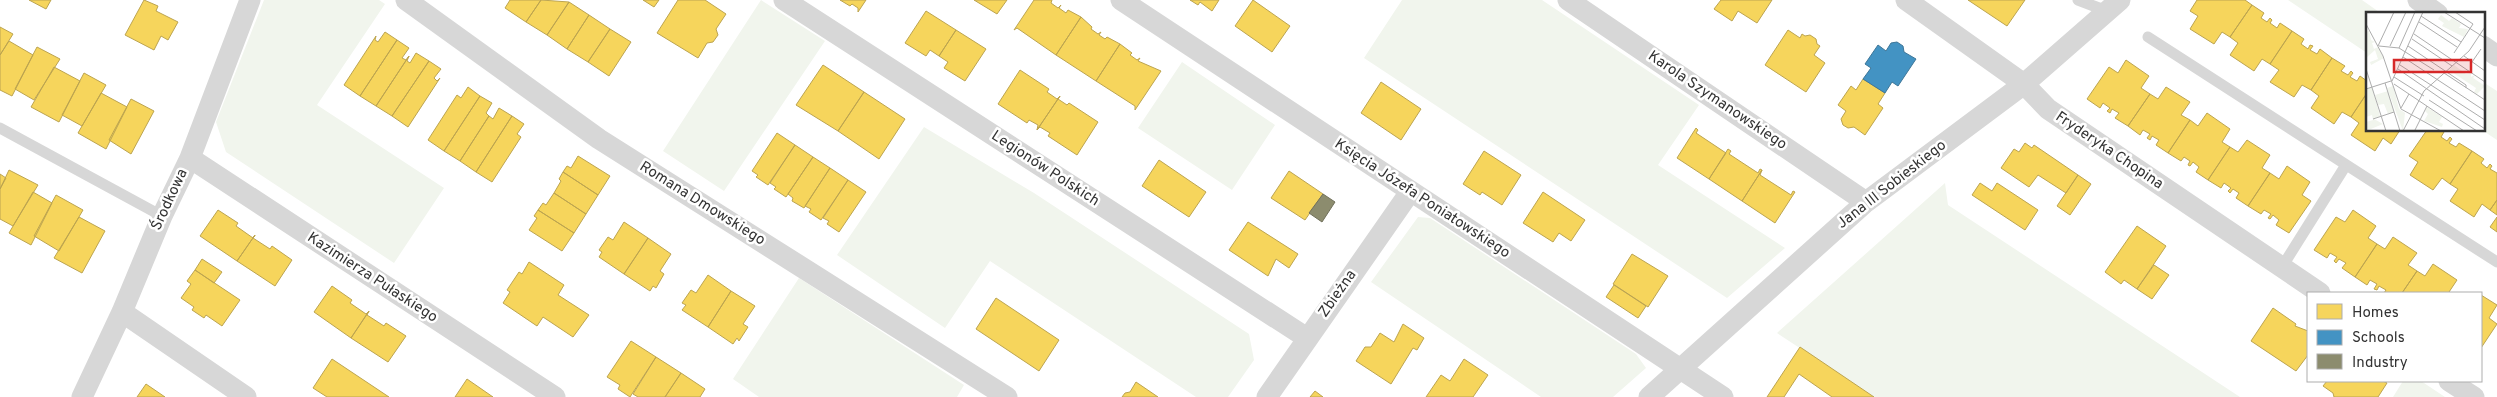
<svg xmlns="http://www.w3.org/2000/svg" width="2497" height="397" font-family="Overpass,sans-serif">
<rect width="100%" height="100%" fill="#fff"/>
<path fill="#f1f5ed" d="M264,0H379L385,4L317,105L444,188L394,263L226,152L216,122Z
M761,0L825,41L724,191L663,151Z
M1402,0H1542L1699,105L1658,165L1785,248L1727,298L1364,58Z
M2288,0H2362L2382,14H2367V53Z
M1182,62L1275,125L1232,190L1138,128Z
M2483,82L2497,91V140L2482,130Z
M924,127L1034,193L1249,334L1254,360L1228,397H1196L990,261L945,328L837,255Z
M1945,183L1948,205L2240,397H1874L1777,333Z
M1418,217L1430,218L1636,354L1646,368L1613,397H1541L1371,282Z
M799,278L964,385L957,397H759L733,379Z
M2403,381H2421L2445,397H2393Z"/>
<path fill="#f6d55c" stroke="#bca450" d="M29,0H51L46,9Z
M144,0L158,6L156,11L178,22L168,40L161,36L154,50L125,35Z
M510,0H541L526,22L505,8Z
M541,0L569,2L547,35L526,22Z
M643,0H659L654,7Z
M678,0H705L726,14L716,29L718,35L713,42L707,43L698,58L657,33Z
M840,0H866L858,12V8L852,4L850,6Z
M974,0H1007L997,14Z
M1034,0H1052L1051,3L1058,8L1061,5L1059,8L1066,13L1068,10L1081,17L1056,55L1017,28L1014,30Z
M1190,0H1219L1212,11L1200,2L1198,5Z
M1253,0L1290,26L1272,52L1235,26Z
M1721,0H1772L1757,23L1738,11L1732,21L1714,9Z
M1968,0H2025L2007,26Z
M2197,0H2245L2252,5L2230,37L2222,32L2214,44L2190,29L2198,16L2190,11Z
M569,2L589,15L567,49L547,35Z
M2252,5L2264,13L2261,18L2267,22L2270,18L2272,20L2270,23L2277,28L2280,23L2292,31L2270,64L2262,59L2254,71L2230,55L2238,43L2230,37Z
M926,11L956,30L939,56L930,50L926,56L905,43Z
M589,15L610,29L588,62L567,49Z
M1081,17L1092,27L1091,29L1098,34L1101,32L1099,35L1105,39L1107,37L1120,44L1096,81L1056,55Z
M0,27L13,34L0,55Z
M610,29L631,42L609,76L588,62Z
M956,30L986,49L965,81L944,68L948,62L939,56Z
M1788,30L1800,38L1802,34L1805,36L1810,35L1816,39L1817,44L1820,46L1814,55L1825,63L1806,92L1765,65Z
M2292,31L2304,39L2301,44L2308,49L2310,45L2313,46L2310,50L2317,54L2320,49L2332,58L2311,90L2302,85L2294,97L2270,82L2279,70L2270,64Z
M385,32L397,40L360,96L344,85L376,36L375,40L378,42Z
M397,40L409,48L402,58L406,60L409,56L376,106L360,96Z
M9,41L33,55L12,96L0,90V55Z
M1120,44L1132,53L1130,55L1137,60L1140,58L1138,61L1161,71L1135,110V106L1096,81Z
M37,47L60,59L34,100L15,89Z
M416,53L429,61L392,116L376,106L409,56L407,61L410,63Z
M2332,58L2345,66L2341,71L2348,75L2351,71L2353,73L2350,77L2357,81L2360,76L2367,81V93L2351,117L2342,112L2334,124L2311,108L2319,96L2311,90Z
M2126,60L2149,76L2141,88L2150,94L2128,126L2115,118L2119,113L2112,109L2110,113L2107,111L2110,108L2103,103L2100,108L2087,99L2109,67L2118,73Z
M429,61L441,69L434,78L437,81L440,78L408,127L392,116Z
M823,65L864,92L838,131L796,105Z
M54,67L80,81L59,122L31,107Z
M1020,70L1049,89L1047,92L1057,99L1060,96L1037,130L1038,125L1029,120L1027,123L998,104Z
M84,73L106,85L82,126L62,115Z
M1863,79L1885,93L1878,104L1883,108L1865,135L1854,127L1848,128L1843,125L1841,119L1846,111L1838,105L1851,86L1856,90Z
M1381,82L1421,109L1401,140L1361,113Z
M468,87L480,96L444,151L428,140L457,95L461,98Z
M2166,87L2190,102L2181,115L2190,120L2168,153L2156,145L2159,140L2152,136L2150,140L2147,138L2150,134L2143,130L2140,135L2128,126L2150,94L2158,99Z
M864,92L905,119L879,159L838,131Z
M101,93L127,107L106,149L78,133Z
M2367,93V130H2400L2391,144L2383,138L2375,151L2351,135L2359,123L2351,117Z
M480,96L492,103L486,113L489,116L460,161L444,151Z
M1060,96L1058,99L1067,105L1069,103L1098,122L1077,155L1048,136L1050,133L1040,127L1037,130Z
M131,99L154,111L131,154L109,140Z
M499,108L512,116L476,172L460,161L489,116L493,119Z
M2207,113L2230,129L2222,142L2230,147L2208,180L2196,172L2199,167L2193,162L2190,166L2188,165L2190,161L2184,157L2181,161L2168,153L2190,120L2198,126Z
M512,116L524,124L517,134L521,137L492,182L476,172Z
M1696,128L1698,130L1696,133L1726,153L1709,179L1677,158Z
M2427,130H2440L2444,132L2441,137L2447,141L2450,137L2452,139L2449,143L2456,147L2459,143L2472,151L2450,184L2442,178L2433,190L2410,175L2418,162L2409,156Z
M777,133L795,145L768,185L756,177L758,175L752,171Z
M2247,140L2270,155L2262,168L2270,173L2248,206L2236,198L2239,193L2233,189L2230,193L2228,191L2231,188L2224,183L2221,188L2208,180L2230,147L2238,152Z
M2025,143L2032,148L2034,145L2078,175L2066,193L2038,175L2029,187L2001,168L2014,149L2019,152Z
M795,145L813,157L786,197L774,189L776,187L770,183Z
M1728,149L1731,151L1729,154L1758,173L1760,169L1762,170L1742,201L1709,179Z
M1484,151L1521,175L1502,205L1482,192L1480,195L1463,184Z
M2472,151L2484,159L2481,163L2487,168L2490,164L2492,166L2490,169L2497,173V200L2490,210L2482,204L2474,217L2450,201L2458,189L2450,184Z
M578,156L610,176L598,195L563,172L567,166L571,168Z
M813,157L830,168L804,208L792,201L793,198L788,194Z
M1159,160L1206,192L1189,217L1142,186Z
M2287,166L2310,182L2302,195L2311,201L2289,233L2276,225L2279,220L2273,215L2270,219L2268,218L2271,214L2264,210L2261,214L2248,206L2270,173L2279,179Z
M830,168L848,180L821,220L809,212L811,209L805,206Z
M9,170L38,185L13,226L0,219V189Z
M1762,170L1760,175L1791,195L1793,191L1795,192L1775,223L1742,201Z
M1289,171L1323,194L1305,220L1271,198Z
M563,172L598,195L586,214L554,193L561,181L559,179Z
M0,174L6,178L0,189Z
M2078,175L2091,184L2070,215L2057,206Z
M848,180L866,192L839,232L827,224L829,221L823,218Z
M1980,183L1992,191L1997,183L2038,210L2025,230L1972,195Z
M33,192L52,203L31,245L9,233Z
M1543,192L1585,220L1571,241L1559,233L1553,242L1523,223Z
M554,193L586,214L574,233L538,210L543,203L546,205Z
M56,195L83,210L59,251L34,236Z
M2497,200V215L2490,210Z
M218,210L238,223L236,226L253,238L255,235L237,261L200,236Z
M538,210L574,233L562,251L529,230L537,218L534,216Z
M2353,210L2376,226L2368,238L2377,244L2355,277L2342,268L2346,263L2339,259L2336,263L2334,261L2337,257L2330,253L2327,258L2314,250L2336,217L2345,222Z
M79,217L105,231L82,273L54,258Z
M2497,217V232L2490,227Z
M624,222L648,238L624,274L599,257L602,252L599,250L608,237L613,240Z
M1248,222L1298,254L1289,268L1276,259L1268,276L1229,250Z
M2137,226L2166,246L2137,289L2124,280L2121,284L2105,272Z
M255,235L253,238L270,249L272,246L292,260L275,286L237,261Z
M2393,237L2417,253L2408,265L2417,271L2402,293H2384L2386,290L2379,286L2377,290L2374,289L2377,284L2370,280L2367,285L2355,277L2377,244L2385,249Z
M648,238L671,254L660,271L664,274L656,288L653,286L650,291L624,274Z
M1632,254L1668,276L1648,307L1613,284Z
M202,259L222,272L214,283L195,270Z
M529,262L564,285L558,295L589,315L573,337L543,317L537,326L503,303L510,292L507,290L519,272L522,274Z
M2433,264L2457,280L2449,292L2451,293H2402L2417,271L2425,276Z
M2154,265L2169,275L2152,299L2137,289Z
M195,270L240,300L222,326L206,315L204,318L192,310L194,307L181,298L191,284L187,281Z
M708,275L731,291L708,327L682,310L686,305L682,303L691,290L696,293Z
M1614,285L1646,306L1638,318L1606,297Z
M332,286L352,300L350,303L366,314L369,311L351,338L314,312Z
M731,291L755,306L743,324L748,327L739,341L737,338L733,344L708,327Z
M2481,295L2497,305L2489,318L2497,324L2481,348Z
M996,298L1059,340L1039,371L976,329Z
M2273,308L2296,324L2295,326L2308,331V355L2296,371L2251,341Z
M369,311L367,315L384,326L386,323L406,336L388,362L351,338Z
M1403,324L1424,338L1417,350L1413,348L1391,384L1356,361L1365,347H1371L1380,333L1394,342Z
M631,341L656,357L630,397L618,389L620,385L607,377Z
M1800,347L1874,397H1832L1799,374L1784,397H1767Z
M656,357L681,373L665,397H638L633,394Z
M332,359L389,397H327L313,388Z
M1464,359L1488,375L1473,397H1426L1441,375L1450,381Z
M681,373L705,389L700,397H665Z
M467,379L493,397H455Z
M2327,381H2383L2387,383L2378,397H2334L2333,393L2323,386Z
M1136,382L1158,397H1122L1125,393L1130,392Z
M146,384L165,397H137Z
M1315,391L1323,397H1310Z"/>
<path fill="#4393c3" stroke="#3e7698" d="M1897,42L1903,46L1904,52L1916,59L1898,86L1892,82L1885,93L1863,79L1871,68L1865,64L1878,45L1886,51L1891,43Z"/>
<path fill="#8c8c6e" stroke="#71715c" d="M1323,194L1335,202L1322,222L1309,213Z"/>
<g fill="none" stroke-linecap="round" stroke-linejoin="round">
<path stroke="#d7d7d7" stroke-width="11" d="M2078,0L2107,11
M2148,37L2497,262
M0,128L162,216
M2282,267L2346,165"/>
<path stroke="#d7d7d7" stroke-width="21" d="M406,0L599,139L1007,397
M784,0L1307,338
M1121,0L1723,397
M1568,0L1866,202
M1906,0L2024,84L2048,109L2320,293
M2418,0L2438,14
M2483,46L2497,56
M190,158L555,397
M122,312L246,397
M2449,381L2474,397
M82,397L122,312L162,216L190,158L250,0
M1267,397L1410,192
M1649,397L1866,202L2024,84L2120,0"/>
</g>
<g text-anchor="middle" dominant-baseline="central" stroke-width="5" stroke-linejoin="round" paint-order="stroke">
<g font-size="15" fill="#333" stroke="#fff">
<text transform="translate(1717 101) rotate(34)">Karola Szymanowskiego</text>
<text transform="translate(2109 151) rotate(34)">Fryderyka Chopina</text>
<text transform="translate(1045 169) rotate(33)">Legionów Polskich</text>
<text transform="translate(1892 185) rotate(-38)">Jana III Sobieskiego</text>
<text transform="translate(1422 199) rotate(33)">Księcia Józefa Poniatowskiego</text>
<text transform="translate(170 200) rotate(-65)">Środkowa</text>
<text transform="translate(702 204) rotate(32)">Romana Dmowskiego</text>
<text transform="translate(372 278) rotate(33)">Kazimierza Pułaskiego</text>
<text transform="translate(1338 294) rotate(-55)">Zbieżna</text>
</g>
</g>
<g transform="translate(2366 12)">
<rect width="119" height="119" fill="#fff"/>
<path d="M75,3L83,9L86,6L95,12L93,16L102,17L98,25L76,14L78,11L72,7ZM3,18L5,28L9,30L6,31L8,37L12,35L18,46L5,53L4,50L12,47L9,38L0,46V21ZM88,53L100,62L105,61V65L109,63L107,66L119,74L111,82L108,80L110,76L83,58ZM27,74L33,97L39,101L37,119L21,76ZM6,75L14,104L8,107L17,112L0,119V110L7,108L6,103L0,105V77ZM22,79L28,100L22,102L18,92L12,93L9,83ZM61,95L76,105L73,110L77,112L76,115L58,109L62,102L59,99Z" fill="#f1f5ed"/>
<path fill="none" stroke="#adadad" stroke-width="1" d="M78,0L119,26M55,4L95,30M53,10L91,35M0,12L17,44L35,97L75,119M48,22L119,70M46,27L86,54M12,34L28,0M13,34L33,36L68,58M24,34L40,0M42,34L100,73V76M33,36L49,0M88,41L107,12L89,0M98,44L119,59M37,45L119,99M106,50L115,37M34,53L119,108M0,57L20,119M32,57L119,117M78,61L119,88M28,65L58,84M26,69L57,0M19,71L34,119M28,72L98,119M0,77L25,69M63,88L111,119M35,96L43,82M7,107L28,100M49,118L61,94M37,119L58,79L103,39L119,15"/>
<path fill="#d62828" fill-opacity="0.15" stroke="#d62828" stroke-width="2.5" d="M28,48H105V60H28Z"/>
<rect width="119" height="119" fill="none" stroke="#333" stroke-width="2.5"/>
</g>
<rect x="2307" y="292" width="175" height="90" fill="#ffffff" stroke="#adadad"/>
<rect x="2317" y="304" width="25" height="15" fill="#f6d55c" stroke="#adadad"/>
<text x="2352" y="317" font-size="15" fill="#333333">Homes</text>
<rect x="2317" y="330" width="25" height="15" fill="#4393c3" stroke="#adadad"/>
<text x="2352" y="342" font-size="15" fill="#333333">Schools</text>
<rect x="2317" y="354" width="25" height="15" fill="#8c8c6e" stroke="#adadad"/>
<text x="2352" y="367" font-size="15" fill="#333333">Industry</text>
</svg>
